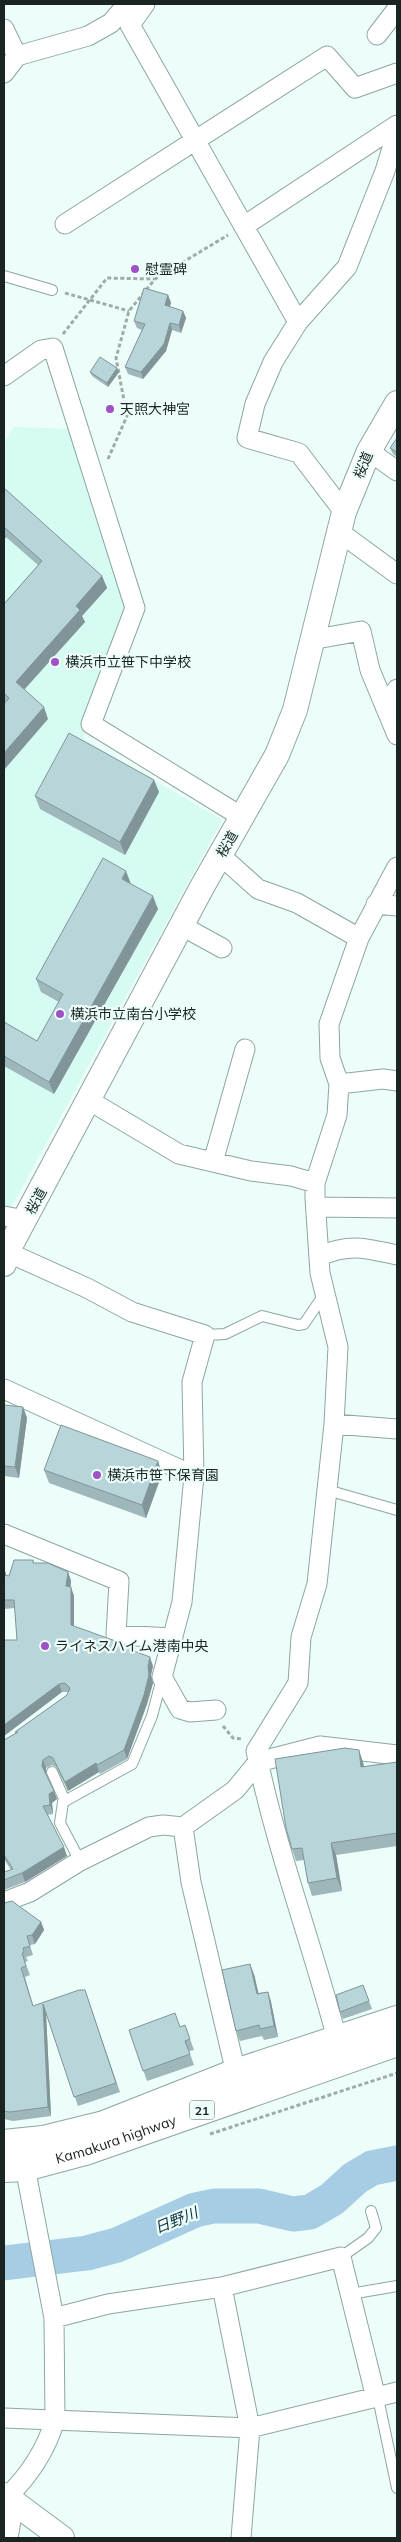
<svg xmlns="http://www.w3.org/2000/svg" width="401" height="2542" font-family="Mulish,'Noto Sans JP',sans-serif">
<rect width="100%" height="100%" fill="#edfefa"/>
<path fill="#d5fbf3" d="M14,427L76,429L129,607L85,718L84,739L222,820L11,1208L4,1207V443Z"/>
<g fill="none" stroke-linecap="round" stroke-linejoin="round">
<path stroke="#a6cde4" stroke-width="35" d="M4,2263L87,2253L117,2245L195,2210L214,2206H259L293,2214L310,2212L332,2199L355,2178L372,2168L397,2163"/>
<g stroke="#8ca6a1" stroke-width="12">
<path id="service" d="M4,276L52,290
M205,1335L225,1334L262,1316L298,1325L304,1324L325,1293
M327,1490L397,1510
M52,1772L65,1801
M80,1861L60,1823L63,1802L132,1764L152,1716L162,1678
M341,2257L368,2238L376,2228L371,2211
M350,2294L397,2286
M378,2398L397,2488"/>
</g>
<g stroke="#8ca6a1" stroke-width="21">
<path id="minor" d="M145,4L130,25L298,322
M4,29L17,56L4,73
M377,35L397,9
M17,56L88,36L111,23L127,4
M65,224L327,56L355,88L397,73
M244,226L397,125
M4,376L41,350L53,348L135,608L91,724L242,817
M369,451L397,471
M344,512L299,453L247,438L255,404L273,362L298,322L347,267L385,171L397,132
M338,531L397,574
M311,640L361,631L370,670L397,735
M385,707L397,689
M220,855L258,889L297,903L359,938
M376,904L397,906
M182,926L222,948
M339,1084L383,1079L397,1081
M90,1101L179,1154L251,1171L291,1176L315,1183
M213,1162L245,1049
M316,1207L397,1208
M4,1216L25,1220
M7,1252L87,1288L132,1312L205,1335L192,1382L194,1476L182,1602L162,1677L180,1709L190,1712L216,1710
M319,1256C351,1243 365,1248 397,1255
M4,1389L194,1476
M334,1424L397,1429
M4,1534L119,1581L116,1635L173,1638
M183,1827L191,1882L236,2073
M4,1902L30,1892L80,1861L149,1827L163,1825L183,1827L235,1790L258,1762L320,1746L397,1755
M337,2039C312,1943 276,1849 256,1751L298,1683L301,1637L317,1584L334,1424L338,1347L320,1273L315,1198V1183L337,1115L339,1084L330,1058L329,1024L359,938L397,867
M222,2287L250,2428L241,2538
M54,2318L108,2304L222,2287L341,2257L376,2398
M4,2418L250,2428L397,2392
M6,2498C29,2476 46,2450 55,2420L54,2318L25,2167
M8,2538L14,2504"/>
</g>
<g stroke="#8ca6a1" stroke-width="26">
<path id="tertiary" d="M4,1264L7,1252L202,887L277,755L295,710L344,512L369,451L397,403
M4,2495L62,2538"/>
</g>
<g stroke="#8ca6a1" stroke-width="30">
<g id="primary">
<path d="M4,2144L43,2140L104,2125L236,2073L397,2020"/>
<path id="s1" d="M4,2168L25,2167L85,2151L397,2042"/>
</g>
</g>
<path stroke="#9eaca9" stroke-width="3" stroke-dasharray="4 2.5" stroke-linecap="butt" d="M65,293L129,311
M63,334L107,278L154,279
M108,459L127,416L116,358L129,311L155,279L228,235
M223,1726L233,1738L243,1739
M210,2134L397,2073"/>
<use href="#service" stroke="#fff" stroke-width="10"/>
<use href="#minor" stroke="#fff" stroke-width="19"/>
<use href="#tertiary" stroke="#fff" stroke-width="24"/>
<use href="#primary" stroke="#fff" stroke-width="28"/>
</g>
<path fill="#9eb7bb" d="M168,295L171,303L169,307L183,311L186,318L181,333L172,330L166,351L143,379L128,374L125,367L142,330L137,328L134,321Z
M117,368L119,372L108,387L92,376L90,372Z
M397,438V457L393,454L390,448Z
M4,488L102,576L107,588L82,616L85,622L24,690L48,719L4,701V604L38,565L6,537L4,540Z
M154,780L159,792L125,855L40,809L35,796Z
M131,884L158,909L54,1094L4,1066V1022L37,1041L59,1002L41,992L36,979Z
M4,1405L23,1407L27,1418L19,1478L4,1476Z
M158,1461L162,1474L146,1518L49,1483L44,1470Z
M33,1560L34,1563L68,1572L71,1581L70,1587L74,1596V1626L136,1652L153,1666L151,1675L153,1683L147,1704L127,1759L100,1774L99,1772L68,1791L56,1767L52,1765L46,1768V1773L57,1799L52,1803L53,1814L47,1815L67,1856L25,1882L4,1890V1872L11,1870L4,1859V1740L16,1733L15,1732L67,1695L68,1692H62L4,1736V1640H17L15,1608L4,1609V1568L6,1574V1575L9,1576Z
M363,1762L364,1767L397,1762V1846L336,1855L342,1891L312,1896L308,1883L304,1860L296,1861L292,1849Z
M4,1903L41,1922L44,1930L35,1944L30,1945L33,1955L26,1957L28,1961L25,1962L30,1975L25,1977L33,2006L85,1990L120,2092L78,2106L46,2013L51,2116L13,2121L4,2119Z
M254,1974L258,1993L268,1992L271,2002L278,2037L264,2040L262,2036L240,2041L236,2031Z
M363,1985L372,2009L343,2019L340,2012Z
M185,2025L194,2050L189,2051L194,2065L147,2081L129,2030L180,2027Z"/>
<path fill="#819598" d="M168,295L171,303L168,312L165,305Z
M183,311L186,318L181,333L179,325Z
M170,323L172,330L166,351L143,379L141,372Z
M117,368L119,372L108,387L107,383Z
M4,531L6,537L4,540Z
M102,576L107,588L82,616L85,622L20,694L16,682L76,606Z
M44,707L48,719L4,770V753Z
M154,780L159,792L125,855L120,842Z
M126,871L131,884L122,879Z
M153,896L158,909L54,1094L49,1082Z
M23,1407L27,1418L19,1478L15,1467Z
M158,1461L162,1474L146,1518L142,1505Z
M4,1568L6,1574L5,1583L4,1581Z
M68,1572L71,1581L70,1594L66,1586Z
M71,1587L74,1596V1634L71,1625Z
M150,1657L153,1666L151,1675L153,1683L147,1704L127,1759L124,1750Z
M59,1684L62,1692L4,1736V1725Z
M359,1750L363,1762L366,1780L361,1767Z
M43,1760L46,1768V1775L42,1766Z
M96,1763L99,1772L68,1791L65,1782Z
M54,1791L57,1799L52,1803L53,1814L50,1805L49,1794Z
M331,1843L336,1855L342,1891L337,1878Z
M64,1847L67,1856L25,1882L22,1873Z
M41,1922L44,1930L35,1944L32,1935Z
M250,1964L254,1974L261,2004L257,1994Z
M268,1992L271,2002L278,2037L274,2026Z
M43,2004L46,2013L51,2116L48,2107Z"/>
<path fill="#b8d5d9" stroke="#819598" d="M144,288L168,295L165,305L183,311L179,325L170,323L164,344L141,372L125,367L145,324L134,321Z
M100,357L117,368L107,383L90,372Z
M397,438V452L390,448Z
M4,488L102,576L76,606L80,610L16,682L44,707L4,753V704L9,698L4,693V604L42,561L4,527Z
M69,733L154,780L120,842L35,796Z
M103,858L126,871L122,879L153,896L49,1082L4,1056V1022L37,1041L63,994L36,979Z
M4,1405L23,1407L15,1467L4,1466Z
M61,1425L158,1461L142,1505L44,1470Z
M14,1560H33V1563H48L68,1572L66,1586L71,1587V1625L135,1648L134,1651L150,1657L148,1666L149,1675L144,1695L124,1750L97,1765L96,1763L65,1782L53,1758L49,1756L43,1760L42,1766L54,1791L49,1794L50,1805L43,1806L64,1847L22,1873L4,1880V1872L13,1869L4,1855V1740L18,1732H15L67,1695L70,1688L65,1683L59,1684L4,1725V1640H17L14,1600H4V1575L9,1576Z
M345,1748L359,1750L361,1767L397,1762V1835V1833L331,1843L337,1878L308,1883L302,1848L292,1849L286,1828L275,1759Z
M12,1901L41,1922L32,1935L27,1936L30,1946L23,1948L24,1952L22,1953L26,1966L21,1968L33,2006L79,1990H85L116,2083L74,2097L43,2004L48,2107L10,2112L4,2111V1903Z
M250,1964L257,1994L268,1992L274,2026L260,2029L259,2025L236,2031L222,1970Z
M363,1985L369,2001L340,2012L336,1995Z
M175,2013L180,2027L185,2025L190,2039L185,2041L190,2054L143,2071L129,2030Z"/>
<g fill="#9d53c5" stroke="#edfefa" stroke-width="2">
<circle cx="135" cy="269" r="5"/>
<circle cx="110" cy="409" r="5"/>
<circle cx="55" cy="662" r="5"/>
<circle cx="60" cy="1014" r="5"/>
<circle cx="97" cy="1475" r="5"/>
<circle cx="45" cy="1646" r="5"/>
</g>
<g text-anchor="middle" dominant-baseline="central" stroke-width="4.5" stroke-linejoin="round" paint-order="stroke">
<rect fill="#edfefa" stroke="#596563" stroke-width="1" x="189.5" y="2100.5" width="25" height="19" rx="4"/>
<g font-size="12" font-weight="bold" fill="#1a2422">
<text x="202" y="2110">21</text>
</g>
<g font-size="14" fill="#1a2422" stroke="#edfefa" text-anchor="start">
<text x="145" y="269">慰霊碑</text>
<text x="120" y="409">天照大神宮</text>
<text x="65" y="662">横浜市立笹下中学校</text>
<text x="70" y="1014">横浜市立南台小学校</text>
<text x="107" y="1475">横浜市笹下保育園</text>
<text x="55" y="1646">ライネスハイム港南中央</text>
</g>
<g font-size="14" fill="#1a2422" stroke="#edfefa">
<text transform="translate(363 465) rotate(-67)">桜道</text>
<text transform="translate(227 844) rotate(-60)">桜道</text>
<text transform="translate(36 1201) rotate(-61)">桜道</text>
<text stroke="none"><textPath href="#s1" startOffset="116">Kamakura highway</textPath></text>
</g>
<g font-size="15" font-style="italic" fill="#0d3040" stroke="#edfefa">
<text transform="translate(176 2220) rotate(-22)">日野川</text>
</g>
</g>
<rect width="401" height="2542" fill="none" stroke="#1a2422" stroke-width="10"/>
</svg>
